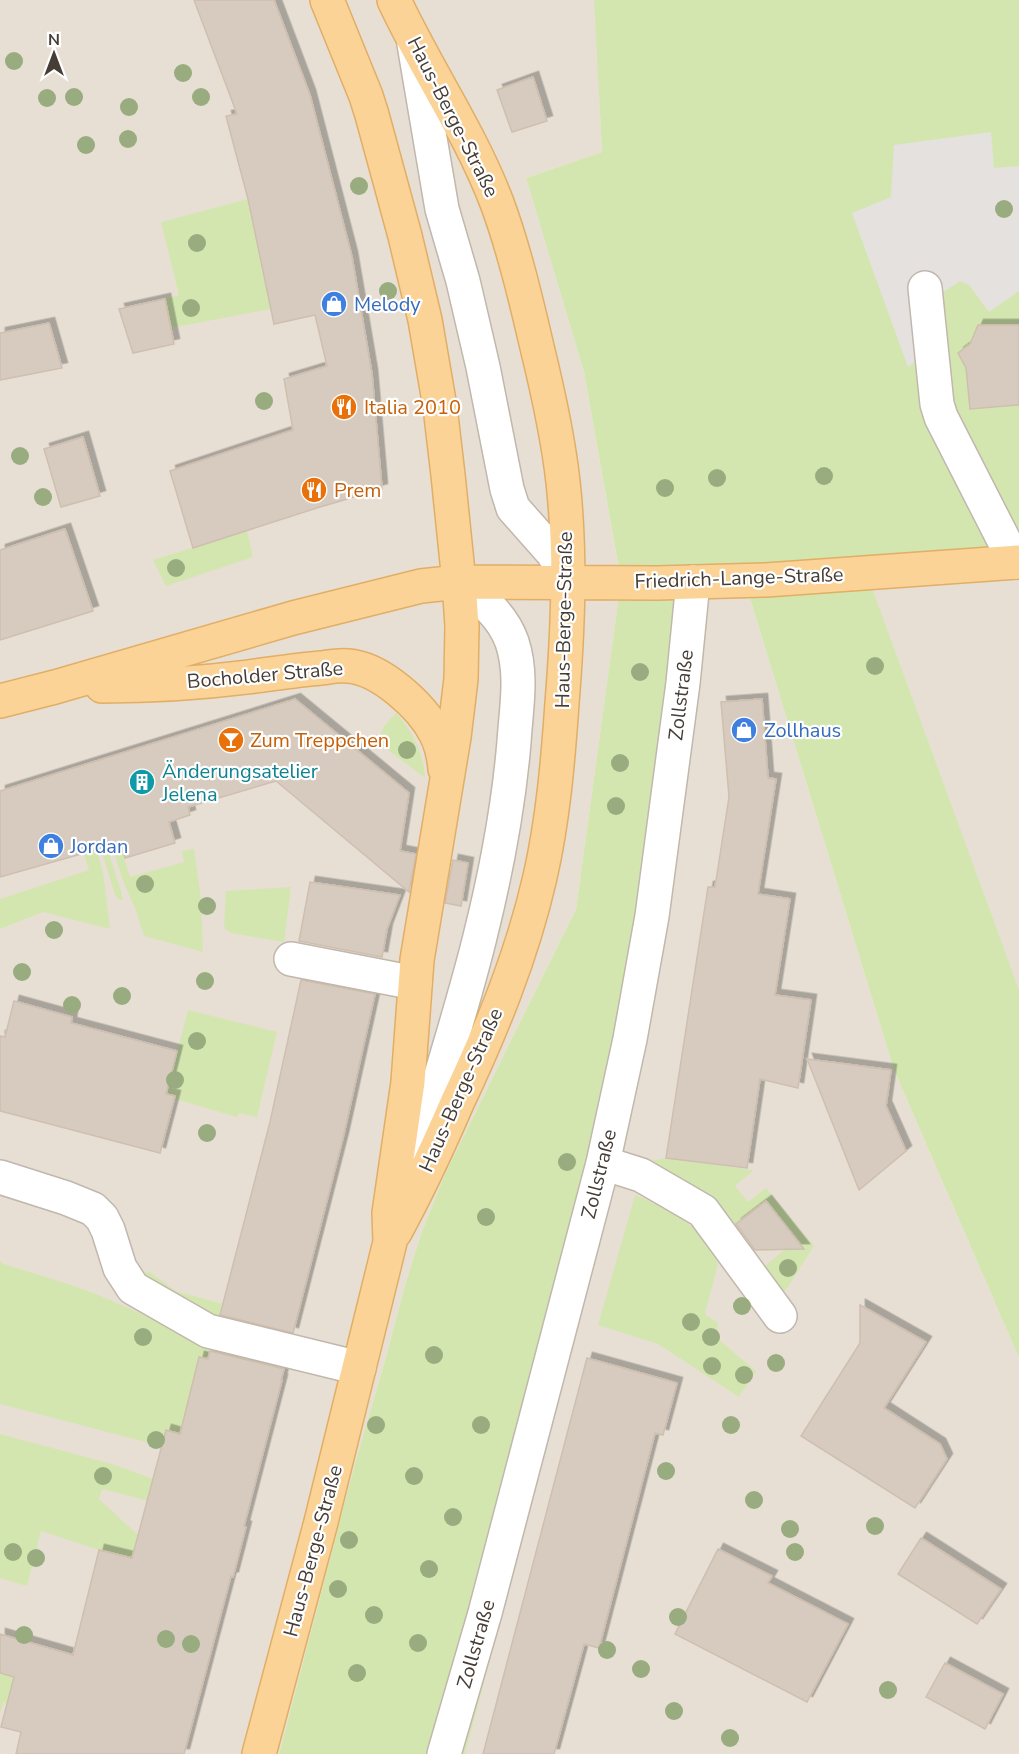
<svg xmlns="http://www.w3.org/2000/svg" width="1019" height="1754" font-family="'Nunito Sans',sans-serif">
<defs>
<filter id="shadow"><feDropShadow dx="5.5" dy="-5.5" stdDeviation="0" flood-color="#0004"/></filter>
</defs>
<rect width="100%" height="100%" fill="#f3eee6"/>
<path fill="#e7dfd4" d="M0,0H595L602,152L526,178L584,372L621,582L576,909L445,1174L422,1231L405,1285L386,1357L354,1467L279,1754H0Z
M1019,573V1005L871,585Z
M694,582H745L894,1070L1019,1358V1754H454Z"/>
<path fill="#d4e6b0" d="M594,0H1019V562L694,582L585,1220L558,1404L465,1754H279L354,1467L386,1357L405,1285L422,1231L445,1174L576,909L621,581L584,372L526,178L602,152Z
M248,199L271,309L171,328L165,299L179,295L161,222Z
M247,531L253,557L166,586L153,560Z
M745,582L871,585L1019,990V1358L894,1070Z
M396,713C412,730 424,754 425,778L384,747C375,732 386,724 396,713Z
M82,769L121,891L123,899L121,900H119L115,895L77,771Z
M72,771L103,872L110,929L43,912L0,929V899L89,870L59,775Z
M107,802L130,877L184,862L182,851L194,849L201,900L203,952L144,936L136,911L122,878L99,804Z
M291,887L284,942L231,933L224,928L226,891Z
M188,1010L277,1032L257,1117L239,1113L237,1117L175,1099V1096L166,1094Z
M666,1158L752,1170L753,1171L735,1186L748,1202L766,1188L814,1246L788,1287L778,1298L759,1273L765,1266L796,1240L765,1202L733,1226L646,1162Z
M635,1195C670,1209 704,1227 718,1264L705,1314L718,1323L717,1338L756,1371L739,1397L658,1344L598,1325Z
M0,1261L4,1264L71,1285L96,1294L206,1342L272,1366L281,1373L282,1380L199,1357L176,1450L0,1404Z
M148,1271L176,1291L295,1324L291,1327L253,1321L250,1324L235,1323L209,1315L146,1277L144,1275Z
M0,1434L112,1464L162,1482L172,1507L102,1489L99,1499L138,1535L133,1558L99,1550L41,1531L27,1586L0,1578Z
M0,1673L24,1679L7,1704L3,1702L0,1714Z"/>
<path fill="#e4e1de" d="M991,132L994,168L1019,166V291L989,312L969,285L960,281L942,293L946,341L908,367L852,213L891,197L894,145Z"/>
<path fill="#d7cbbf" stroke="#cfbfaf" stroke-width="1.5" filter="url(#shadow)" d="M194,0H274L310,95L352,257L372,374L382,489L320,507L193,548L170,471L293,430L284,379L327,366L315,315L274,324L248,199L226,116L237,114Z
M533,77L547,121L512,132L497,90Z
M165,299L174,344L133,353L119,309Z
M49,323L62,368L0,380V333Z
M978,325H1019V405L970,409L966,368L958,353L970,344Z
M83,437L100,496L61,507L44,449Z
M65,529L93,611L0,640V550Z
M295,699L409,793L400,851L416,854L409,892L276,781L188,807L190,815L169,822L175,843L125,858L120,843L0,877V791Z
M762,699L768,778L776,779L758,894L790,899L775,995L811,1000L798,1088L760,1079L747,1168L666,1158L708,887H715L729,797L721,702Z
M453,860L468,863L461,906L445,903Z
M310,882L400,895L387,929L382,957L299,941Z
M301,980L375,994L343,1138L293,1333L220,1315L270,1122Z
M14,1001L72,1017L71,1023L177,1051L166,1094L175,1096L160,1153L0,1111V1036L5,1037Z
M807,1059L891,1070L886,1106L906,1151L859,1190Z
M766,1201L804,1249L755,1250L736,1224Z
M860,1305L926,1342L884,1408L940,1444L947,1459L915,1508L801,1436L860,1343Z
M210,1351L284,1369L281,1380H282L244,1526L246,1527L233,1577L231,1576L184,1754H16L21,1732L1,1727L14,1677L0,1673V1634L73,1655L99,1550L132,1558L166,1430L180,1434L199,1357L208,1359Z
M587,1358L677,1383L663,1435L655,1433L599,1648L584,1644L554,1754H483Z
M921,1538L1001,1589L977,1624L898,1574Z
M718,1549L772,1576L768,1583L848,1624L807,1702L675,1634Z
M945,1663L1003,1694L985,1729L926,1697Z"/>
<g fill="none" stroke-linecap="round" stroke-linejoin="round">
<g stroke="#c1b7ac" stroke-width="36">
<path id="minor" d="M414,44L442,209L463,281L483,367L507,489L513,508L552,552L564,571L568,582
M925,288L935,385L937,404L941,417L1015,562
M291,959L415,983
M603,1163L641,1175L703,1211L780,1316
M0,1177L66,1198L93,1209L102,1218L108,1230L120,1268L133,1288L208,1331L359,1368
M405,1192C450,1044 501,897 514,742C516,709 523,675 512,642C503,616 481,598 459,582
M444,1754L485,1613L603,1163L630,1039L652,916L683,683L693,582"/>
</g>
<g stroke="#e1ae66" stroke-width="36">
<path id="major" d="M394,0C426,69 470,132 497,203C514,249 526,300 537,347C548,392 558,436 563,482C571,555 568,629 562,703C558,761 553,820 540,877C522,956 491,1031 457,1103C438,1147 418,1190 395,1232
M102,686C150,686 200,683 248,677C272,674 296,670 321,668C329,667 339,665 348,666C380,668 422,706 436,734C441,744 444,757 445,769
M0,701L55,687L293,618L421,586L459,582L658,583L766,580L1019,562
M259,1754L321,1522L390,1242L389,1213L408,1082L417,960L454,737L461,679L462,626L459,582L448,475L440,407L425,320L405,236L372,115L366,96L327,0"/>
</g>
<use href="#minor" stroke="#fff" stroke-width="33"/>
<use href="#major" stroke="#fcd396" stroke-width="33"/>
</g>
<g fill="#99ac7f">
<circle cx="14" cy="61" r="9"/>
<circle cx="183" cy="73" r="9"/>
<circle cx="74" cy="97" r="9"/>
<circle cx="201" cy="97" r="9"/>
<circle cx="47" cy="98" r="9"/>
<circle cx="129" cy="107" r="9"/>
<circle cx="128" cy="139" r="9"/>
<circle cx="86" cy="145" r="9"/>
<circle cx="359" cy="186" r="9"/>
<circle cx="1004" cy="209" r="9"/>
<circle cx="197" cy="243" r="9"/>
<circle cx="388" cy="291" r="9"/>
<circle cx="191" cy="308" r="9"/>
<circle cx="264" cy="401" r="9"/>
<circle cx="20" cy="456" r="9"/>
<circle cx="824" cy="476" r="9"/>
<circle cx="717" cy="478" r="9"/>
<circle cx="665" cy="488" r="9"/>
<circle cx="43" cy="497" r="9"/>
<circle cx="176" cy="568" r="9"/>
<circle cx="875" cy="666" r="9"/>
<circle cx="640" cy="672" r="9"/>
<circle cx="407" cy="750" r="9"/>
<circle cx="620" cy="763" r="9"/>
<circle cx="616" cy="806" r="9"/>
<circle cx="145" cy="884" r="9"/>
<circle cx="207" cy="906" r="9"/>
<circle cx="54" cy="930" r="9"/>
<circle cx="22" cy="972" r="9"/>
<circle cx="205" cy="981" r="9"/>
<circle cx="122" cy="996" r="9"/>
<circle cx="72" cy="1005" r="9"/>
<circle cx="197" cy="1041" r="9"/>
<circle cx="175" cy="1080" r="9"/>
<circle cx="207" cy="1133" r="9"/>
<circle cx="567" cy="1162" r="9"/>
<circle cx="486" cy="1217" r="9"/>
<circle cx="788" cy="1268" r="9"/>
<circle cx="742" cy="1306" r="9"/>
<circle cx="691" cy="1322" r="9"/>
<circle cx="143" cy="1337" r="9"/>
<circle cx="711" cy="1337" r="9"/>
<circle cx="434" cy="1355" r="9"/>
<circle cx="776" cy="1363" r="9"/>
<circle cx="712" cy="1366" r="9"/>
<circle cx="744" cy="1375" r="9"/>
<circle cx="376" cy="1425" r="9"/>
<circle cx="481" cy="1425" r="9"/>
<circle cx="731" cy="1425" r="9"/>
<circle cx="156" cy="1440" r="9"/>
<circle cx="666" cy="1471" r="9"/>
<circle cx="103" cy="1476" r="9"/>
<circle cx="414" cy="1476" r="9"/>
<circle cx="754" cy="1500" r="9"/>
<circle cx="453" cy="1517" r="9"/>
<circle cx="875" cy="1526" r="9"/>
<circle cx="790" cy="1529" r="9"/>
<circle cx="349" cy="1540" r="9"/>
<circle cx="13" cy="1552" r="9"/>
<circle cx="795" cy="1552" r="9"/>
<circle cx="36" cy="1558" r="9"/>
<circle cx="429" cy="1569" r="9"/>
<circle cx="338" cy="1589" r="9"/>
<circle cx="374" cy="1615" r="9"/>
<circle cx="678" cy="1617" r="9"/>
<circle cx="24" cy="1635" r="9"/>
<circle cx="166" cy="1639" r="9"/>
<circle cx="418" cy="1643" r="9"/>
<circle cx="191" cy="1644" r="9"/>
<circle cx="607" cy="1650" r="9"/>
<circle cx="641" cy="1669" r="9"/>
<circle cx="357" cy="1673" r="9"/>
<circle cx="888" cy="1690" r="9"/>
<circle cx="674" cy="1711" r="9"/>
<circle cx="730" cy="1738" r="9"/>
</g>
<defs>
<g id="shop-disc" transform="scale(1.35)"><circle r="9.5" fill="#3f7fe0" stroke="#fff"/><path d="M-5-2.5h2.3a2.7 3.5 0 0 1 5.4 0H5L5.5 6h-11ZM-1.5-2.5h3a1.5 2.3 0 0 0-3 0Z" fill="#fff"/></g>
<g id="restaurant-disc" transform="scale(1.35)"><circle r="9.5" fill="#e8710a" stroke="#fff"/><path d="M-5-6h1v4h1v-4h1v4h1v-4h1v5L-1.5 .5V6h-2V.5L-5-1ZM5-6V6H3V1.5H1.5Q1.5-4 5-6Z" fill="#fff"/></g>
<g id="bar-disc" transform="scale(1.35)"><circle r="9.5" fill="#e8710a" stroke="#fff"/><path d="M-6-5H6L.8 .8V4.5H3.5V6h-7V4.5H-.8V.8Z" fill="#fff"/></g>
<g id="building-disc" transform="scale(1.35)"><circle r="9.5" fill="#0f9aa8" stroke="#fff"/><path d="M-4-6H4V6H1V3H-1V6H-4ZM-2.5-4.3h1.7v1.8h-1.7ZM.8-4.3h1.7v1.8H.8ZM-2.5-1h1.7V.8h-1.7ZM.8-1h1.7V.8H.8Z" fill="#fff"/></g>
</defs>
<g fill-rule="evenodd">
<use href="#shop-disc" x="334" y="304"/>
<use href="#restaurant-disc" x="344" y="407"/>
<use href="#restaurant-disc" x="314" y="490"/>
<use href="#shop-disc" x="744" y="730"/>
<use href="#bar-disc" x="231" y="740"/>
<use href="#building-disc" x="142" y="782"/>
<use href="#shop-disc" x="51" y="846"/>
</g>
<g text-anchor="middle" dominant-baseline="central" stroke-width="4.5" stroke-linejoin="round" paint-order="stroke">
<g font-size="20" fill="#453d36" stroke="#fff">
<text transform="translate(453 117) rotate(63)">Haus-Berge-Straße</text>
<text transform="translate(739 578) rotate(-2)">Friedrich-Lange-Straße</text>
<text transform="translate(564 620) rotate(-89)">Haus-Berge-Straße</text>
<text transform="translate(265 675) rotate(-5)">Bocholder Straße</text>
<text transform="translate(681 695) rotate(-83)">Zollstraße</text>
<text transform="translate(461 1090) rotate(-66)">Haus-Berge-Straße</text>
<text transform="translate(599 1174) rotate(-76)">Zollstraße</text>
<text transform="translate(313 1551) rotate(-75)">Haus-Berge-Straße</text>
<text transform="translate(476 1644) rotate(-74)">Zollstraße</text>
</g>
<g font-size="20" fill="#366cbe" stroke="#fff" text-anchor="start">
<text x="354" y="304">Melody</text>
<text x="764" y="730">Zollhaus</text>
<text x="70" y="846">Jordan</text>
</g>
<g font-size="20" fill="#c56008" stroke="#fff" text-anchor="start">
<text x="364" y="407">Italia 2010</text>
<text x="334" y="490">Prem</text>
<text x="250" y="740">Zum Treppchen</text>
</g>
<g font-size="20" fill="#0d838f" stroke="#fff" text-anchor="start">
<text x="162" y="771">Änderungsatelier<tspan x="162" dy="23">Jelena</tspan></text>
</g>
</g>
<g transform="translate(54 54)" stroke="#ffffff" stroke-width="4.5" paint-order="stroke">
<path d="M0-4.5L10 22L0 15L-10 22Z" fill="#453d36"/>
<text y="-9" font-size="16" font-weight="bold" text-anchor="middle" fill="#453d36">N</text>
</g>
</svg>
